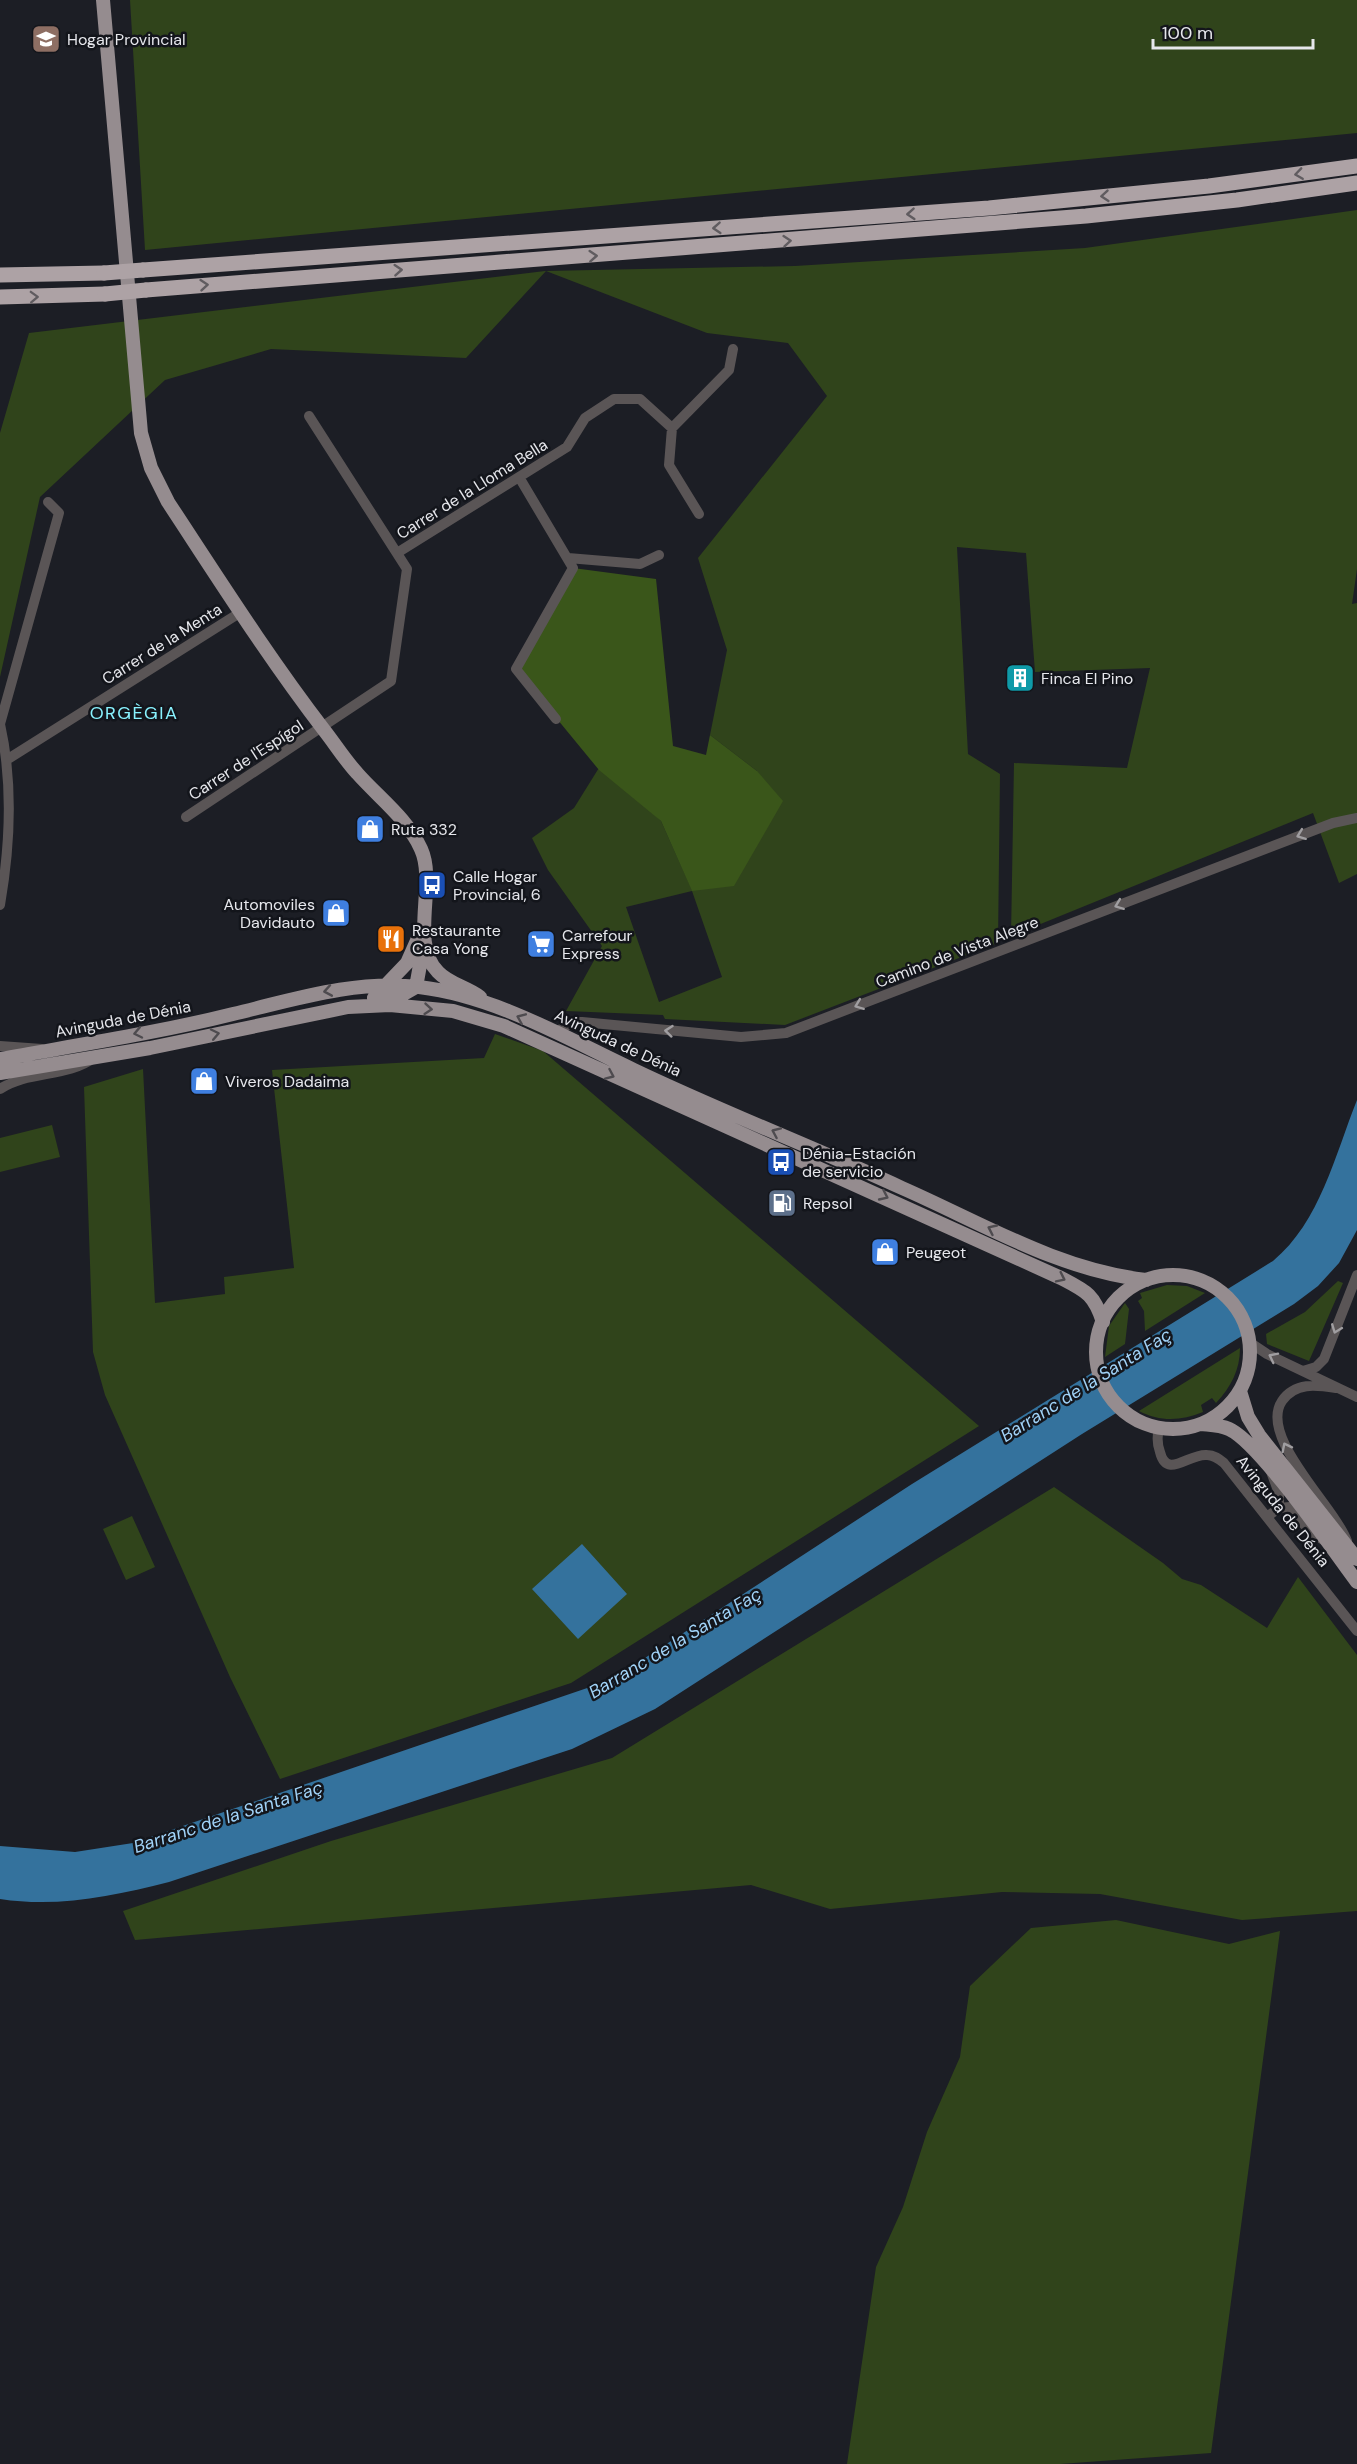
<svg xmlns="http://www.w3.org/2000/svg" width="1357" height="2464" font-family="'DM Sans',sans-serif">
<rect width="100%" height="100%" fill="#1c1e25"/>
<path fill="#30441b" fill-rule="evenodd" d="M130,0H1357V133L145,250Z
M1357,210V569L1352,604L1357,603V874L1339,883L1313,813L1011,936L1014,763L1127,768L1150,668L1035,672L1026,553L957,547L968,754L1000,774L998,943L785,1025L665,1019L663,1015L566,1011L602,946L548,870L532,838L574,808L602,763L661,821L692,890L757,771L710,735L727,650L698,558L827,396L788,343L707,333L546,271L466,358L271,349L165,380L40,497L0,677V433L29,333L545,271L795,266L1085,248ZM692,891L722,977L659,1002L626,907Z
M495,1034L543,1051L979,1426L571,1683L280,1779L230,1677L105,1395L93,1352L84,1087L143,1069L155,1303L225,1294L224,1277L294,1268L272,1070L484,1058Z
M52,1125L60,1157L0,1172V1138Z
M1338,1281L1343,1283L1309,1361L1267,1344L1266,1334L1305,1312Z
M1167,1285L1187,1286L1205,1293L1145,1331L1144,1311L1138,1301L1142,1298L1140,1293Z
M1125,1303L1129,1309L1125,1344L1105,1357L1109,1326Z
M1240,1348C1240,1370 1231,1387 1216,1403L1212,1398L1201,1405L1203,1412C1181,1421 1160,1422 1139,1411Z
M1054,1487L1163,1563L1182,1579L1201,1585L1267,1628L1298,1577L1357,1655V1911L1242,1920L1100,1894L1002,1892L830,1909L751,1885L135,1940L123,1911L331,1841L612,1758Z
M132,1516L155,1567L126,1580L103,1529Z
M1116,1920L1229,1944L1280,1931L1211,2453L1060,2464H847L876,2267L903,2207L927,2132L960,2057L970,1986L1031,1928Z"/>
<path fill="#3a561a" d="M573,568L656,579L673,746L706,755L710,735L757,771L783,801L734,886L692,891L661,821L599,770L516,669Z"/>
<path fill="#34729d" d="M1357,1100V1230L1339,1263L1318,1286L1294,1304L1082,1434L655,1709L572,1749L169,1882C113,1896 58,1908 0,1899V1846L75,1852L133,1843L599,1684L628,1669L912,1484L1273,1261C1320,1222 1335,1155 1357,1100Z
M582,1544L627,1594L578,1639L532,1589Z"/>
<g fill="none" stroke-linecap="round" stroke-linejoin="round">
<path stroke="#5a5556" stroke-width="10" d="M519,477L573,568L516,669L556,719
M699,514L669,465L672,428L729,370L733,349
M397,553L567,447L585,418L614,399H640L672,428
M568,558L640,564L659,555
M8,759L241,612
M186,817L391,681L407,569L309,416
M0,905C10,847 13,782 0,724L59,513L48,502
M556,1032L573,1022H582L741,1037L786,1033L1333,823L1357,818
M0,1046L42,1049
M0,1089C29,1070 67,1078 95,1057
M1249,1342L1267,1354L1357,1397
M1303,1371L1316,1367L1324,1359L1357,1275
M1336,1388C1316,1385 1295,1382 1282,1401C1258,1437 1334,1506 1347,1541
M1159,1428C1157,1436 1157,1444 1160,1452C1167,1480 1189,1453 1207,1455C1214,1455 1219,1459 1224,1463L1357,1631
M1270,1469L1279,1493V1508
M1268,1516L1279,1508L1290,1507L1310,1532L1325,1541"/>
<path stroke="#958c8f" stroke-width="14" d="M103,0L141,433L151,468L168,502C218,578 268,657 324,730C335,744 345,760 357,773C379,798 407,818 421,849C437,884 409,943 438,972C449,984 467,987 480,997
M386,985L407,963L419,936
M374,998L402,995L416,987L424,943
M0,1059C78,1045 157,1033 233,1014C296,999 354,980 419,987C495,996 566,1038 634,1070C722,1112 813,1147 902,1188C982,1223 1058,1270 1146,1280
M0,1073L150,1048L348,1007L390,1005L453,1011L504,1026L1061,1278C1086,1291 1094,1294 1103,1322
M1096 1352a77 77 0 1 1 154 0a77 77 0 1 1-154 0Z
M1240,1391L1248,1417L1259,1435L1357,1559
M1201,1424C1210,1425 1220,1425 1229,1429C1260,1443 1333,1550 1357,1582"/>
<path stroke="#ada2a5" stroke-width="15" d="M143,270L989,208L1209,186L1357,166
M0,275L104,273
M146,290L1086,216L1237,200L1357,183
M0,297L105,294"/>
<path stroke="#ada2a5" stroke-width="15" d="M104,273L143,270
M105,294L146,290"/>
</g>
<defs><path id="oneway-chevron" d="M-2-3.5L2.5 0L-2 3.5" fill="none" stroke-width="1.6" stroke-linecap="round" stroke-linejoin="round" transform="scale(1.5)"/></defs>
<g stroke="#605c60">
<use href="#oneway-chevron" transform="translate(1299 174) rotate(172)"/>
<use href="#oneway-chevron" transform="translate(1105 196) rotate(175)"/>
<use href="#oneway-chevron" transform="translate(911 214) rotate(176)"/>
<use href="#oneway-chevron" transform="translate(717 228) rotate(176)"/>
<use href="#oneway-chevron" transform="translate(787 241) rotate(-5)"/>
<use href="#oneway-chevron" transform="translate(593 256) rotate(-4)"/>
<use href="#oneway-chevron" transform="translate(398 270) rotate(-4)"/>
<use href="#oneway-chevron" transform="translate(204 285) rotate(-5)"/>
<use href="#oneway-chevron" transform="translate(34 297) rotate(-2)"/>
</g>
<g stroke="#a09ea1">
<use href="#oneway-chevron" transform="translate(1301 835) rotate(159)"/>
<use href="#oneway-chevron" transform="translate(1119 905) rotate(159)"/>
<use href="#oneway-chevron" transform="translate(859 1005) rotate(159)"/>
<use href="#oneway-chevron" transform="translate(669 1031) rotate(-174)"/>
<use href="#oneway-chevron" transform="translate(1336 1329) rotate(111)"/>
<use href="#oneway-chevron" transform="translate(1273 1357) rotate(-153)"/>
<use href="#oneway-chevron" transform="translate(1286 1447) rotate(-117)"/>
</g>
<g stroke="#4e4b4f">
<use href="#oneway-chevron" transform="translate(328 991) rotate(170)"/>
<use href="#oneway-chevron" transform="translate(428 1009) rotate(5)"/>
<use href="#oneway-chevron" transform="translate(521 1018) rotate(-157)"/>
<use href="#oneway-chevron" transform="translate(138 1033) rotate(168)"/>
<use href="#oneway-chevron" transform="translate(215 1034) rotate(-12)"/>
<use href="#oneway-chevron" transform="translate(610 1075) rotate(24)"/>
<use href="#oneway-chevron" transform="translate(776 1132) rotate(-156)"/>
<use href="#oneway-chevron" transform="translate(884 1196) rotate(25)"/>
<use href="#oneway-chevron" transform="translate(992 1229) rotate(-155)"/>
<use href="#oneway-chevron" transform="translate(1061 1278) rotate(26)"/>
</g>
<defs>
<g id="school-square" transform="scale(1.5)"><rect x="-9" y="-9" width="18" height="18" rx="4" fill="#8d6e63" stroke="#13151b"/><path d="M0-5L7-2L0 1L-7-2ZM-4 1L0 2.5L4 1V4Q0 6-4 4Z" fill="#fff"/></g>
<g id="building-square" transform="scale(1.5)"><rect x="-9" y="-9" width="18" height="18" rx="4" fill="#0f9aa8" stroke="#13151b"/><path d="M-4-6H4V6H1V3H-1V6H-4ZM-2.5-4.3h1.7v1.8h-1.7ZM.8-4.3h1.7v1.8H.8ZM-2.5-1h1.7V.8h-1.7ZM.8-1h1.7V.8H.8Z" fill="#fff"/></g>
<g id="shop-square" transform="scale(1.5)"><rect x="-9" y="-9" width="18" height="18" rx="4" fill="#3f7fe0" stroke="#13151b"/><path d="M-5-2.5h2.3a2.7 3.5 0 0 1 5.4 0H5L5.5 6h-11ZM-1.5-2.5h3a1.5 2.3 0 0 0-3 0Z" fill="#fff"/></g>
<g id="bus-square" transform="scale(1.5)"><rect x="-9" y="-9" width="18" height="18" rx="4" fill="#1a4fb4" stroke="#13151b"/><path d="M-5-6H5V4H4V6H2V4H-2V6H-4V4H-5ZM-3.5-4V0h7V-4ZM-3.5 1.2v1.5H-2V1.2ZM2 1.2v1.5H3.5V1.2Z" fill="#fff"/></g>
<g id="restaurant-square" transform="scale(1.5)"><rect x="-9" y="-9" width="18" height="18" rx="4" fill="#e8710a" stroke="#13151b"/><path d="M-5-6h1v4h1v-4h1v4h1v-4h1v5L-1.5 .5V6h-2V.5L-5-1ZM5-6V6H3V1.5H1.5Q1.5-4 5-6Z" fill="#fff"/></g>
<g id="supermarket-square" transform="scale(1.5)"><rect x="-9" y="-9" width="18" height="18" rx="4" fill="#3f7fe0" stroke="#13151b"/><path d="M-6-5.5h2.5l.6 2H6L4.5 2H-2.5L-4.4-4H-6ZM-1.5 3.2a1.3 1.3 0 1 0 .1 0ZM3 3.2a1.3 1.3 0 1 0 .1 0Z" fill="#fff"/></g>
<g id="fuel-square" transform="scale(1.5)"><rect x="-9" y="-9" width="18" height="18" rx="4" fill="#5c6f8a" stroke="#13151b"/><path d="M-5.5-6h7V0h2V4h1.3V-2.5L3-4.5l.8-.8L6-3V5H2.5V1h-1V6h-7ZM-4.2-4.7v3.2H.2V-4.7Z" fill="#fff"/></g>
</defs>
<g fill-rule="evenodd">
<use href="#school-square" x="46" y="39"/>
<use href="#building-square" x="1020" y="678"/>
<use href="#shop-square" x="370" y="829"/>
<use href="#bus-square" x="432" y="885"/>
<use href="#shop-square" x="336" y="913"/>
<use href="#restaurant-square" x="391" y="939"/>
<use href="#supermarket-square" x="541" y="944"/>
<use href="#shop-square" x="204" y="1081"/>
<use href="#bus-square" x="781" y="1162"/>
<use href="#fuel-square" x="782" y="1203"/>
<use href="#shop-square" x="885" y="1252"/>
</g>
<g text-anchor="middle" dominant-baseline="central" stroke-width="5" stroke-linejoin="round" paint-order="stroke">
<g font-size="16" fill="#e6e7ec" stroke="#13151b" text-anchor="start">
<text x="67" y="39">Hogar Provincial</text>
<text x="1041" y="678">Finca El Pino</text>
<text x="391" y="829">Ruta 332</text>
<text x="453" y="876">Calle Hogar<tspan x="453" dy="18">Provincial, 6</tspan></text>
<text x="315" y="904" text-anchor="end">Automoviles<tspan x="315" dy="18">Davidauto</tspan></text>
<text x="412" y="930">Restaurante<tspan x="412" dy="18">Casa Yong</tspan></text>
<text x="562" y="935">Carrefour<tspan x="562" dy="18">Express</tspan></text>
<text x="225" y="1081">Viveros Dadaima</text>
<text x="802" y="1153">Dénia-Estación<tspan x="802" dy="18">de servicio</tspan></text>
<text x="803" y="1203">Repsol</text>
<text x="906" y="1252">Peugeot</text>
</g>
<g font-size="16" fill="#e6e7ec" stroke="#13151b">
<text transform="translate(472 489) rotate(-32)">Carrer de la Lloma Bella</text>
<text transform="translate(162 644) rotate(-32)">Carrer de la Menta</text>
<text transform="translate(246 760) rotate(-33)">Carrer de l'Espígol</text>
<text transform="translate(957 952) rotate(-21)">Camino de Vista Alegre</text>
<text transform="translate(123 1019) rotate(-11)">Avinguda de Dénia</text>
<text transform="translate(618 1043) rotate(25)">Avinguda de Dénia</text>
<text transform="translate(1283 1511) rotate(51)">Avinguda de Dénia</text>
</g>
<g font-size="18" letter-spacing="1.5" fill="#89f3ff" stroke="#13151b">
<text x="134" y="713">ORGÈGIA</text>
</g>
<g font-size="18" font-style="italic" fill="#a1d3f8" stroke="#13151b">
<text transform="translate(1086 1385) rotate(-32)">Barranc de la Santa Faç</text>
<text transform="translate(675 1643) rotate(-31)">Barranc de la Santa Faç</text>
<text transform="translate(228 1817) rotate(-18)">Barranc de la Santa Faç</text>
</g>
</g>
<path d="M1153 39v9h160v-9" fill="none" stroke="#e6e7ec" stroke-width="3"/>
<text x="1162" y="39" font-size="18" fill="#e6e7ec" stroke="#13151b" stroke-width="4.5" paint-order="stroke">100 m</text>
</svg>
